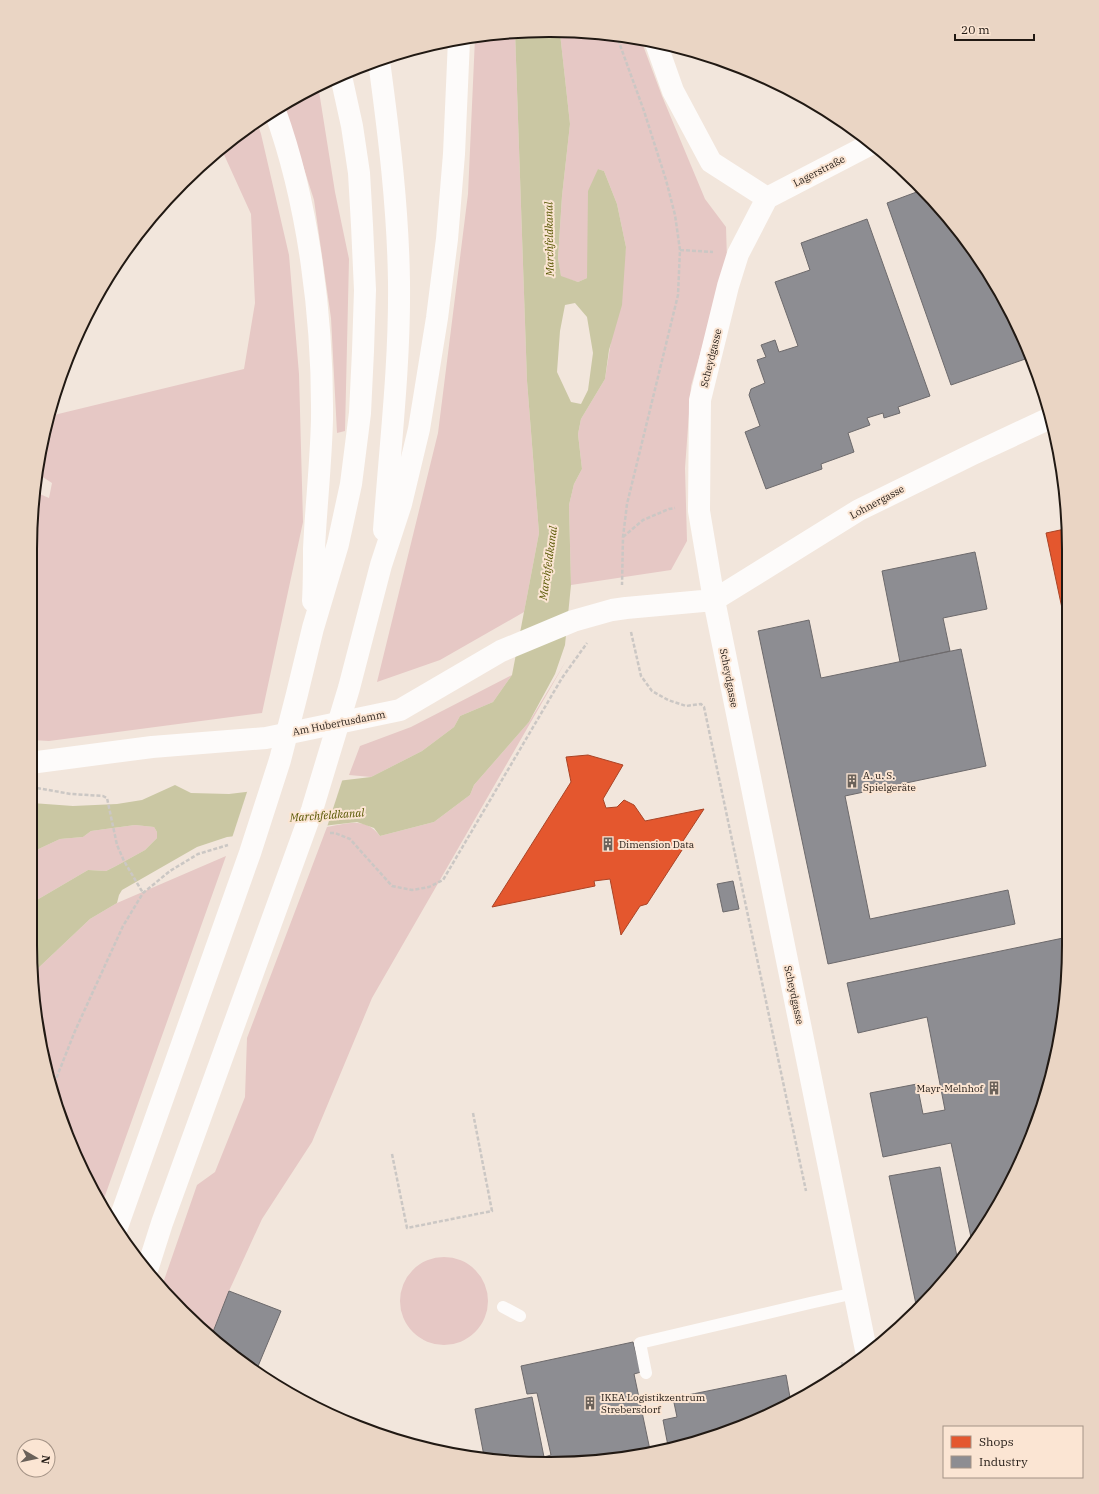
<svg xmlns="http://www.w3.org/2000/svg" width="1099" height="1494" font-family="'IBM Plex Serif',serif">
<rect width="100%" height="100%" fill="#f2e6dc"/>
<path fill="#e6c8c5" d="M515,31L527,381L539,533L524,612L440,660L377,682L438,433L468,194L475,38Z
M560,33L618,34L641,40L662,96L705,199L726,227L727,260L691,386L685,468L687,541L671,570L571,585L569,505L574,484L582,469L578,434L581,419L605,379L626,247L617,204L604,171L598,169L587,278L578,282L561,277L558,258L562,196L570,124Z
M318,85L335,192L349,259L345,431L337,433L331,318L314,200L284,106Z
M257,122L261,134L289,255L299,374L303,522L262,713L49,741L31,740V516L35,492L49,498L52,483L38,474L46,426L54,415L244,369L255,303L251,214L221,148L233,137Z
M566,661L372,998L312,1142L262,1219L229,1291L211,1337L182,1312L162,1286L197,1185L215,1172L245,1097L247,1038L327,827C349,823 365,817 380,836L434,822L470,795L474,785L529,722Z
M512,675L493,702L460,716L454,727L422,751L371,777L349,775L360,746L411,727Z
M135,825L154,827L157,832V838L145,850L116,866L106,871L88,870L30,904V853L60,839L83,837L91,831Z
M226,856L101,1207L48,1079L34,972L90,919L117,903Z
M400 1301a44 44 0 1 1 88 0a44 44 0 1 1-88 0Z"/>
<path fill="#cac7a3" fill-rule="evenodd" d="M515,31L560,33L570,124L562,196L558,258L561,276L578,282L587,278L588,191L598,169L604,171L617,204L626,247L622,305L609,350L605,379L581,419L578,434L582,469L574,484L569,505L571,585L565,645L555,674L529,722L474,785L470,795L434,822L380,836L374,828L357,822L227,837L197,847L122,890L119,895L117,903L90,919L34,972L30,944V904L88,870L106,871L116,866L145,850L157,838V832L154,827L135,825L91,831L83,837L60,839L30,853V804L32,803L73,806L117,804L142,800L175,785L191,793L229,794L371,777L422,751L454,727L460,716L493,702L512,675L539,533L527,381ZM575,303L587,317L593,353L588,390L581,404L571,402L557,372L560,331L565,305Z"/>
<path fill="#f2e6dc" d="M343,778L327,827L232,838L248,789Z"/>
<path fill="#e4572e" stroke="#aa4426" d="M1065,529L1066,627L1046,533Z
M588,755L623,765L603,799L606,808L617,807L624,800L634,805L645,821L704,809L683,841L684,847L647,904L640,906L621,935L610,879L594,881L595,886L492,907L571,782L566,757Z"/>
<path fill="#8d8d92" stroke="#6d6a6c" d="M922,190L962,233L1029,350L1031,357L951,385L887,203Z
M867,219L930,396L898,407L900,413L884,418L883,413L867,418L870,425L848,433L854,452L821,464L822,469L766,489L745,432L760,426L749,395L751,389L765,383L757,360L766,357L761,345L775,340L779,352L798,346L775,282L810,270L801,243Z
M975,552L987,609L943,618L950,651L900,662L882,571Z
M809,620L821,678L961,649L986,766L845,796L870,919L1008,890L1015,924L828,964L758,631Z
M733,881L739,909L723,912L717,884Z
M1068,937V979L1051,1079L1000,1204L972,1242L951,1143L883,1157L870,1093L917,1084L923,1114L945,1110L927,1017L858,1033L847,983Z
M940,1167L958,1262L940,1287L917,1309L889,1176Z
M229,1291L281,1311L256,1371L233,1357L211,1337Z
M633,1342L641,1372L634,1374L650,1450L584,1463L484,1456L475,1409L532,1397L544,1457L551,1455L537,1393L527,1394L521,1366Z
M786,1375L791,1403L717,1436L668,1446L663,1420L677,1417L673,1398Z"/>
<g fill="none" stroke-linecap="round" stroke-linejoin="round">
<path stroke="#cbc7c4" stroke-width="2.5" stroke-dasharray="4 2" stroke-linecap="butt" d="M616,34L644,111L666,180L675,215L680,250L678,295L627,504L623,537L622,585
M680,250L713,252
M623,537L643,520L669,509L675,508
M631,632L641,676L652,691L668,700L686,706L701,704L704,707L806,1191
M37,788L71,794L103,796L107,798L117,845L124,861L143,893
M330,833H335L350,839L392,886L412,890L429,887L443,880L562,678L587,643
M52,1089L75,1031L123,926L143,893L170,871L198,854L228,845
M392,1154L407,1228L492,1211L473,1113
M842,1362L843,1372"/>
<path stroke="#fdfbfa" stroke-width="12" d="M503,1307L520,1316
M646,1373L640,1343L810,1303L855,1293"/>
<path stroke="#fdfbfa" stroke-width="22" d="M656,43L673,91L711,162L767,198
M767,198L738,254L728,286L700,400L699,511L714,600L867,1355
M767,198L871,144
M30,763L152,747L266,738L400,710L501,651L573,621L612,610L626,608L714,600L859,510L973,454L1048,419"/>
<path stroke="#fdfbfa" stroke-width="22" d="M379,61C389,135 398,208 399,282C400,364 390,447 384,530
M275,111C309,205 323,320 322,419C321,463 316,506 314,549C314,566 314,584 313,601
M117,1227L250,853L280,760L297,694L313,628L338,544L351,484L360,413L363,351L365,290L362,225L359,173L352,126L341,76
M148,1267L162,1223L312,810L349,688L381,565L401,504L419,429L437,318L447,239L454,154L459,40"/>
</g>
<defs>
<g id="building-bare" transform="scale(1.08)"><path d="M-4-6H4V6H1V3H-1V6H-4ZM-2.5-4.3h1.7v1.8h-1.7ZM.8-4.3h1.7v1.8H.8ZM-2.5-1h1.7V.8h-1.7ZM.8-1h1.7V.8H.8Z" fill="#6a6159" stroke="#fbe5d3" stroke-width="2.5" paint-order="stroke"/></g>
</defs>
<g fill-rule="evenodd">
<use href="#building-bare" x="852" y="781"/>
<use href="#building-bare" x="608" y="844"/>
<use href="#building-bare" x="994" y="1088"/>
<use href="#building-bare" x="590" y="1403"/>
</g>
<g text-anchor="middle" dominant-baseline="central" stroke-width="4" stroke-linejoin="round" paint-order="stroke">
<g font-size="10" fill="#211913" stroke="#fbe5d3">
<text transform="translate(819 171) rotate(-27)">Lagerstraße</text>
<text transform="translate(711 358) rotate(-76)">Scheydgasse</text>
<text transform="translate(877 502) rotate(-28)">Lohnergasse</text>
<text transform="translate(729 678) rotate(79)">Scheydgasse</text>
<text transform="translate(339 723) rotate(-11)">Am Hubertusdamm</text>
<text transform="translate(794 995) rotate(78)">Scheydgasse</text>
</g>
<g font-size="10" fill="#211913" stroke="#fbe5d3" text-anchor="start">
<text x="863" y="775">A. u. S.<tspan x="863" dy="12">Spielgeräte</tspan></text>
<text x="619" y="844">Dimension Data</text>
<text x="983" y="1088" text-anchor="end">Mayr-Melnhof</text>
<text x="601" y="1397">IKEA Logistikzentrum<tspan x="601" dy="12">Strebersdorf</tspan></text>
</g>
<g font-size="11" font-style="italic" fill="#595804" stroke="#fbe5d3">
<text transform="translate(549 239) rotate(-91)">Marchfeldkanal</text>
<text transform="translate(548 563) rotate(-82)">Marchfeldkanal</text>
<text transform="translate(327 815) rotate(-4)">Marchfeldkanal</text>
</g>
</g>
<path d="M0 0H1099V1494H0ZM549 37H550A512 512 0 0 1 1062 549V945A512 512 0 0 1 550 1457H549A512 512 0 0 1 37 945V549A512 512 0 0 1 549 37Z" fill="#ead5c4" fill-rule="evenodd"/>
<path fill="none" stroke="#211913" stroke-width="2" d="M549 37H550A512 512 0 0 1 1062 549V945A512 512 0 0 1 550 1457H549A512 512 0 0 1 37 945V549A512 512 0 0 1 549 37Z"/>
<rect x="943" y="1426" width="140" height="52" fill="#fbe5d3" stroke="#a49386"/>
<rect x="951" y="1436" width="20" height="12" fill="#e4572e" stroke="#a49386"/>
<text x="979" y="1446" font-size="12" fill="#211913">Shops</text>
<rect x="951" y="1456" width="20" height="12" fill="#8d8d92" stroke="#a49386"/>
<text x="979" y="1466" font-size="12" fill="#211913">Industry</text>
<g transform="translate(36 1458) rotate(99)"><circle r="19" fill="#fbe5d3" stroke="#a49386"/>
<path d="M0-3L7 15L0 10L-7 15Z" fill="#6a6159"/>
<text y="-6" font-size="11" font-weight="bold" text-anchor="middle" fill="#211913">N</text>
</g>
<path d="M955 34v6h79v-6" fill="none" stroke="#211913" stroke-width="2"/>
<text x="961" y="34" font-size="12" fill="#211913" stroke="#fbe5d3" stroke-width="3" paint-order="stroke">20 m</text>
</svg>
